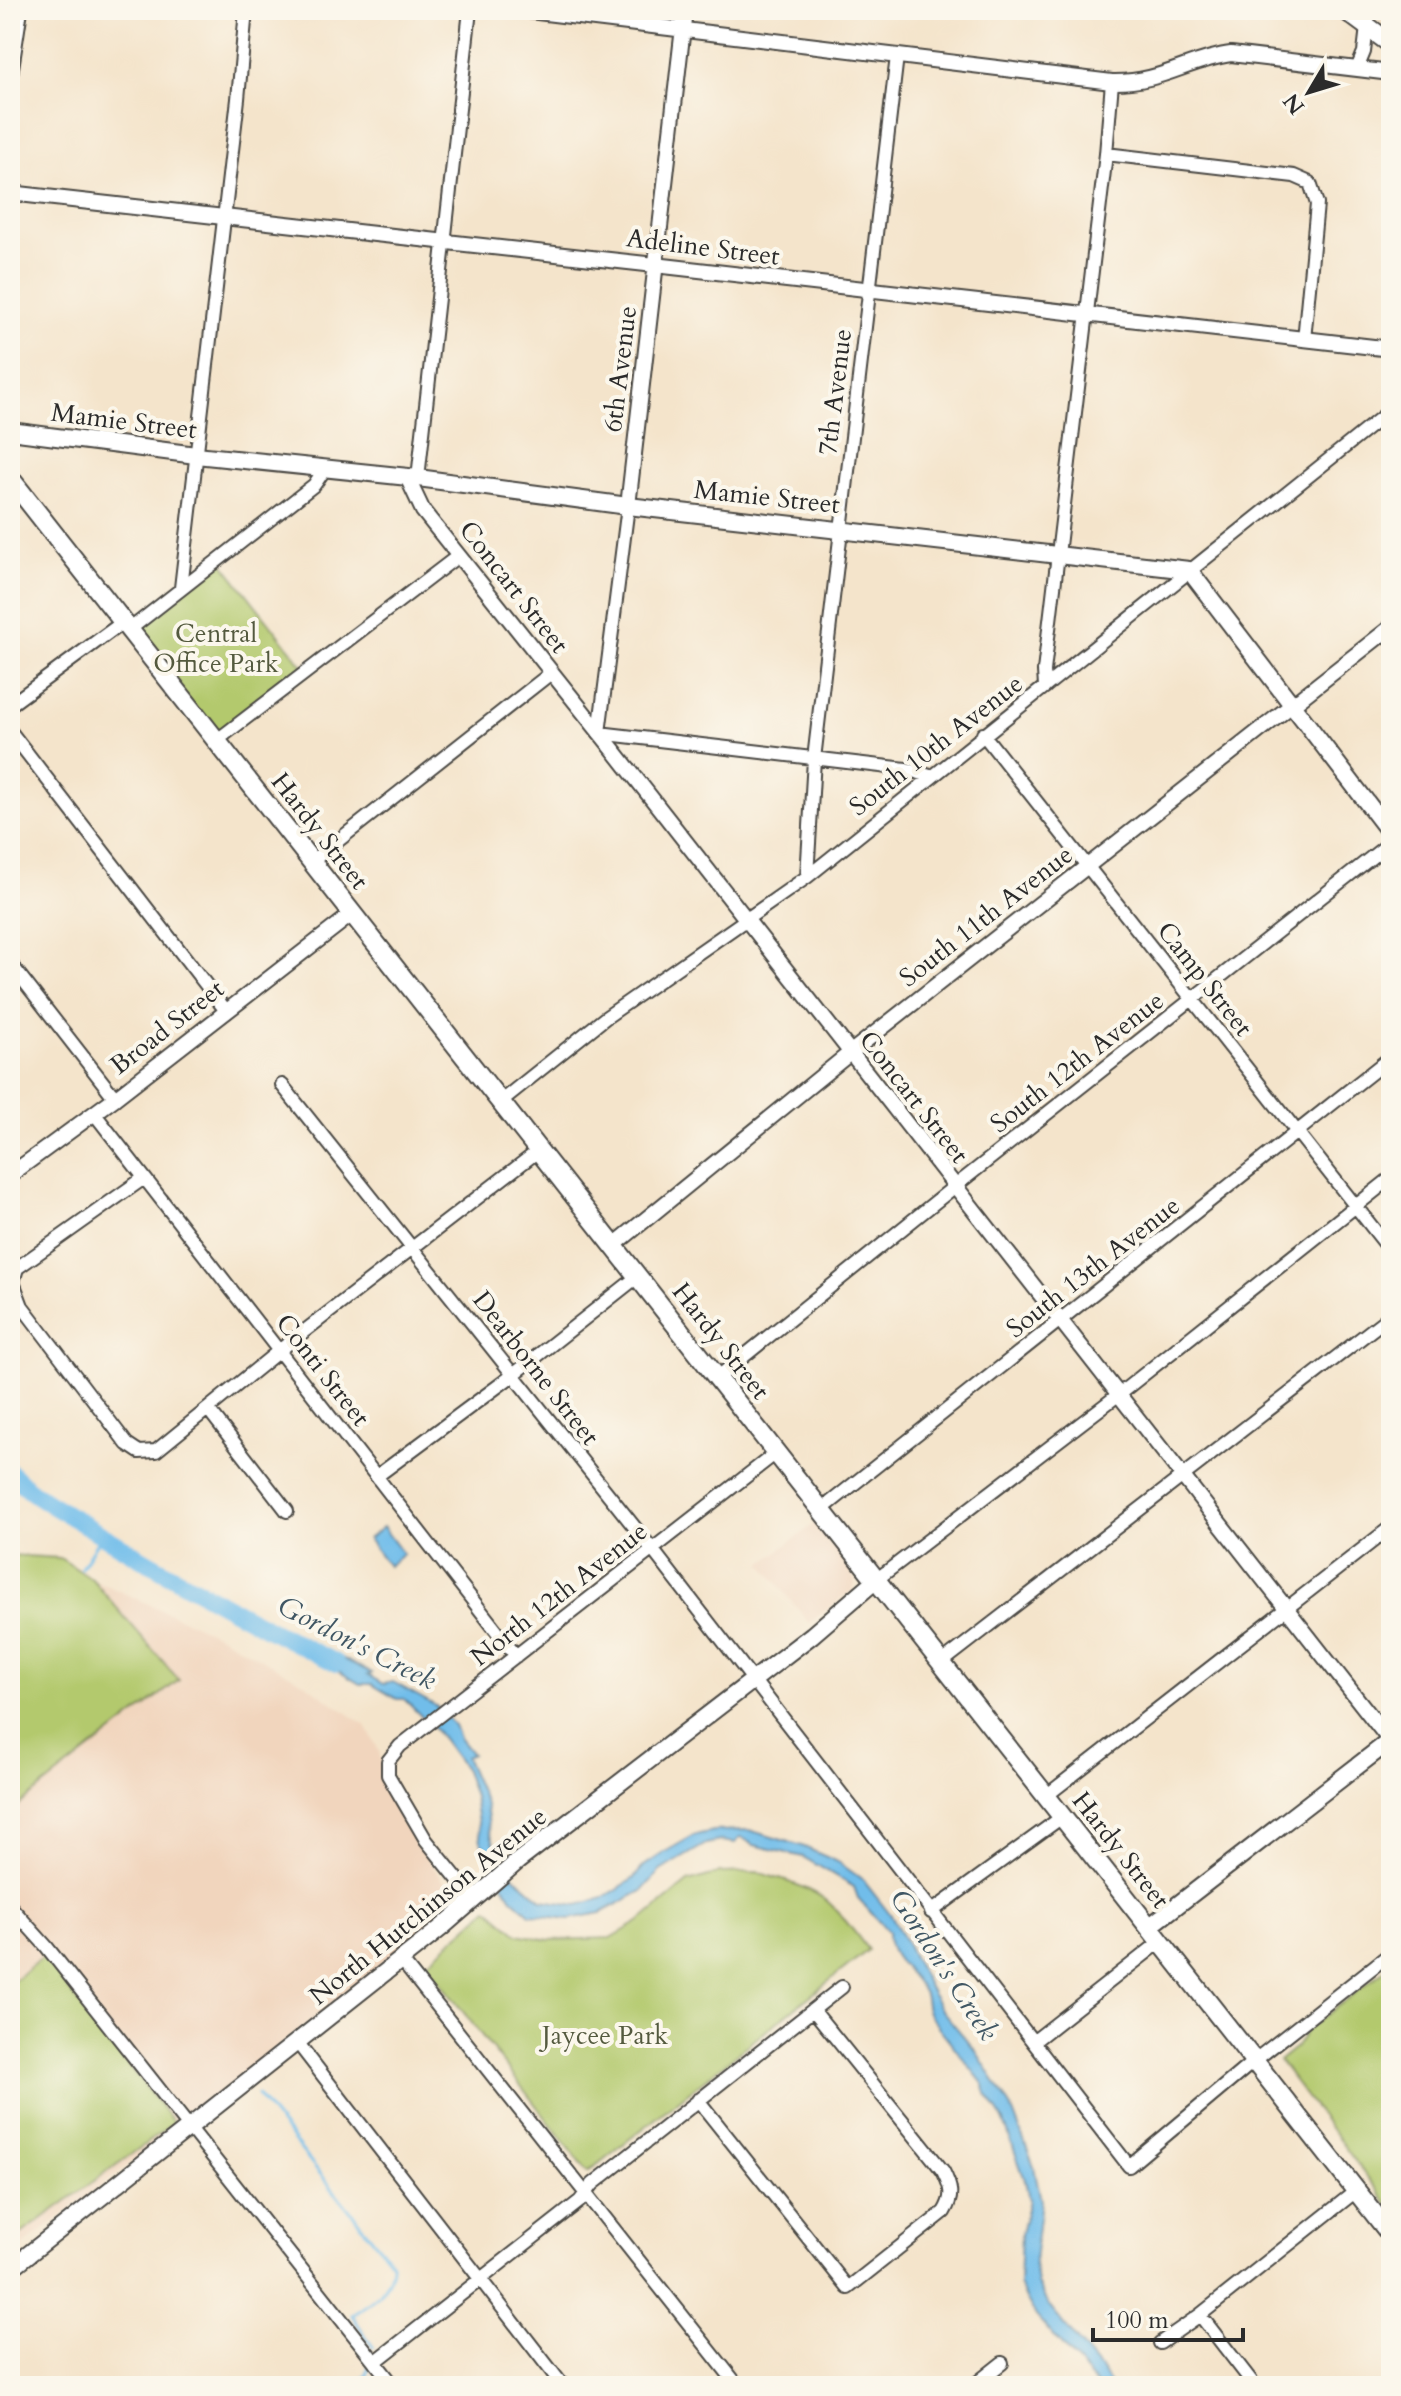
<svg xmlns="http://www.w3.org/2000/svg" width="1401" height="2396" font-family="Cardo,serif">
<rect width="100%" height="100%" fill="#fbf7ec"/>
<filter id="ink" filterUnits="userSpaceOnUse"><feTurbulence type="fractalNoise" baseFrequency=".0125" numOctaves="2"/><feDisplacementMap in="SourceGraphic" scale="16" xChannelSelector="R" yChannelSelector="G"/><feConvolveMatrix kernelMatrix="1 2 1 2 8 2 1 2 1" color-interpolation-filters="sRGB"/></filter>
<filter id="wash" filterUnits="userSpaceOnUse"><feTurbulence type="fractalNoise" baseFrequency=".006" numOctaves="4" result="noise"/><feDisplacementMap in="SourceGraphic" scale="32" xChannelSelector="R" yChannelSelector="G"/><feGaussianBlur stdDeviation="1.8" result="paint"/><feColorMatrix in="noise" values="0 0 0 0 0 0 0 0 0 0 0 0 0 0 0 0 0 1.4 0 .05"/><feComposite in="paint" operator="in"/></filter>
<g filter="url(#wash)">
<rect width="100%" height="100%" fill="#f4e4cb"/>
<path fill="#f1d5bd" d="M815,1523L852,1572L855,1584L852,1591L809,1623L762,1564Z
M10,1556L60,1558L92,1579L220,1636L303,1682L366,1726L379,1751L385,1785L404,1826L456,1898L455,1906L163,2138L13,2253L10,2248Z"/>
<path fill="#b3c96d" stroke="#6f7a4c" stroke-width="2" d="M219,558L307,671L216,741L129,630Z
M10,1555L60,1558L92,1579L179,1680L10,1812Z
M757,1872C779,1879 808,1886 827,1901C843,1915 855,1933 868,1950L588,2172L426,1964L488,1908L518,1934L549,1940L611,1938L642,1920L688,1882L719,1873Z
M43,1957L174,2123L10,2242V1983Z
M1391,1965V2208L1279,2061L1296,2047L1306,2031Z"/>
<path fill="#71bdea" stroke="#4e748a" stroke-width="2" d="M383,1527L403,1554L388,1566L368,1539Z
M322,1648L372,1673L368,1675L383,1684L393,1682L436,1706L454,1725L459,1738L472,1754L465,1757L486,1805L490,1832L496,1848L513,1875L542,1900L578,1905L603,1898L633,1879L644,1866L665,1852L695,1835L714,1831L749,1830L802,1846L838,1862L863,1880L892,1917L940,2008L976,2051L1011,2107L1034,2167L1041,2200L1034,2261L1037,2284L1048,2305L1101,2370L1111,2386H1098L1036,2316L1019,2285L1021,2234L1029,2200L1025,2180L1003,2119L985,2091L984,2085L930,2016C924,2008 927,2000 923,1992C911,1968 888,1962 888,1932L858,1898L854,1887L803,1857L754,1845L741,1837L735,1843L720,1841L706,1844L660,1871L642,1891L601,1913L569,1919L530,1914L512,1898L491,1866L481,1841L474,1797L465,1770L438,1733L404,1699H397L371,1684H360L320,1660L314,1652Z"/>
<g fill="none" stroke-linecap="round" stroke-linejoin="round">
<path stroke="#71bdea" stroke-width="3" d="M81,1568L97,1542L98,1532
M257,2095L392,2263C393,2286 370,2304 352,2315L373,2347
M356,2386L367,2375L369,2367"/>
<path stroke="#71bdea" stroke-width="18" d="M10,1472C33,1498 67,1513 95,1531C174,1578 254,1623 336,1663"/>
</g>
</g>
<g filter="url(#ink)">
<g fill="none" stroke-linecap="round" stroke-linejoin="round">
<g stroke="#494743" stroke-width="16">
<path id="minor" d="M1357,69L1364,52L1369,10
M10,81L21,10
M1106,154L1294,176L1310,183L1317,204L1304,340
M418,478L470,10
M628,506L599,733L906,769L930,776
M181,588L238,99L246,10
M129,630L314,485L325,469
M1045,687L1044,671L1106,154L1112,82
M10,705L123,622
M10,731L227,1012
M983,734L1391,1251
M216,741L458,556
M311,862L551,673
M807,877L814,759L897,56
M10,963L115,1098
M282,1085L652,1549L1129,2166L1254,2061L1391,1953
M500,1102L605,1018L807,877L1391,410
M94,1113L516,1656
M144,1178L17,1268L13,1282L22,1306L127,1444L139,1452L156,1451L280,1350L538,1151
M717,1378L954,1187L1391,842
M208,1409L287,1511
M377,1476L513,1375L637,1277
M821,1510L1391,1057
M876,1580L1118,1395L1391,1178
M941,1663L1391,1315
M1046,1796L1391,1527
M473,1898L426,1840L388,1775V1761L400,1746L776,1453
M10,1906L46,1946L394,2386
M931,1912L1062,1817
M401,1960L738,2386
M297,2042L563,2386
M1033,2042L1160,1942
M698,2100L848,2288L944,2212C954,2196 951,2187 943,2171L814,2011
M1200,2315L1255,2386
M1160,2343L1200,2315L1356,2191
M375,2362L580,2201L593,2184L842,1987
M973,2386L1002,2363"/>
</g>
<g stroke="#494743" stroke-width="18">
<path id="tertiary" d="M521,10L1112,82C1161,83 1187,60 1231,54L1391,73
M10,193C225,219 440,240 655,265C901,294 1146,323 1391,349
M407,477L423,511L616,753L1391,1742
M628,506L685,10
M10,1175L115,1098L352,914
M613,1246L850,1053L1391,627"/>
</g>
<g stroke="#494743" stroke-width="20">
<path id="secondary" d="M10,431L196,455L418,478L628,506L1189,570L1391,834
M1149,1927L1391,1740
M10,2269L441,1928L518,1861L812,1635L876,1580"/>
</g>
<g stroke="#494743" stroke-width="22">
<path id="primary" d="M1345,10L1391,44
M10,478L1391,2235"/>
</g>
<use href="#minor" stroke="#fff" stroke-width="12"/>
<use href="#tertiary" stroke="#fff" stroke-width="14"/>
<use href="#secondary" stroke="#fff" stroke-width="16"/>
<use href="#primary" stroke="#fff" stroke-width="18"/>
</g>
</g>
<g text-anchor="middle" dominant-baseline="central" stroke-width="8" stroke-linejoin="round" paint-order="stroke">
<g font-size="26" fill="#2b2b2b" stroke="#fbf7ec">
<text transform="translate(703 247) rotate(7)">Adeline Street</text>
<text transform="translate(620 369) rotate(-83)">6th Avenue</text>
<text transform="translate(835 392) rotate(-83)">7th Avenue</text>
<text transform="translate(124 421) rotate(7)">Mamie Street</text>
<text transform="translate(767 497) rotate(6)">Mamie Street</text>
<text transform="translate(514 587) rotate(52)">Concart Street</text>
<text transform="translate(936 745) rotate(-38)">South 10th Avenue</text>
<text transform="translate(320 831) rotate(52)">Hardy Street</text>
<text transform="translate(986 916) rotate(-38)">South 11th Avenue</text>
<text transform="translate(1205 979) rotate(52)">Camp Street</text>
<text transform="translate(167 1027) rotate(-38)">Broad Street</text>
<text transform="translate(1077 1062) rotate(-38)">South 12th Avenue</text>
<text transform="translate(914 1097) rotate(52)">Concart Street</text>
<text transform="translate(1093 1267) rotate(-38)">South 13th Avenue</text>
<text transform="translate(721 1341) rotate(52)">Hardy Street</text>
<text transform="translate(536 1368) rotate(52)">Dearborne Street</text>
<text transform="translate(323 1370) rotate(52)">Conti Street</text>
<text transform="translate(559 1594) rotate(-38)">North 12th Avenue</text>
<text transform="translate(1121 1850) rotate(52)">Hardy Street</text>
<text transform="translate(428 1906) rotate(-39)">North Hutchinson Avenue</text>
</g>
<g font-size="26" fill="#545a3f" stroke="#fbf7ec">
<text x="216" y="633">Central<tspan x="216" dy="30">Office Park</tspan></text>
<text x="605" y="2035">Jaycee Park</text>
</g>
<g font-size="28" font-style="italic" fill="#405764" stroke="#fbf7ec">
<text transform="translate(357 1643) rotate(27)">Gordon's Creek</text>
<text transform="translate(944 1965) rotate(57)">Gordon's Creek</text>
</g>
</g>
<rect width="1401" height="2396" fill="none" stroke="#fbf7ec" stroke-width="40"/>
<g transform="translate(1309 92) rotate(232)" stroke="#fbf7ec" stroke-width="6" paint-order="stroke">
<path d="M0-6L14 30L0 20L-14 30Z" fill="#2b2b2b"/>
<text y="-12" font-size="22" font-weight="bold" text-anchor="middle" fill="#2b2b2b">N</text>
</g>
<path d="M1093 2328v12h150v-12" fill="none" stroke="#2b2b2b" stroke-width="4"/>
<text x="1105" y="2328" font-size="24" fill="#2b2b2b" stroke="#fbf7ec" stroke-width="6" paint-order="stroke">100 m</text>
</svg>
